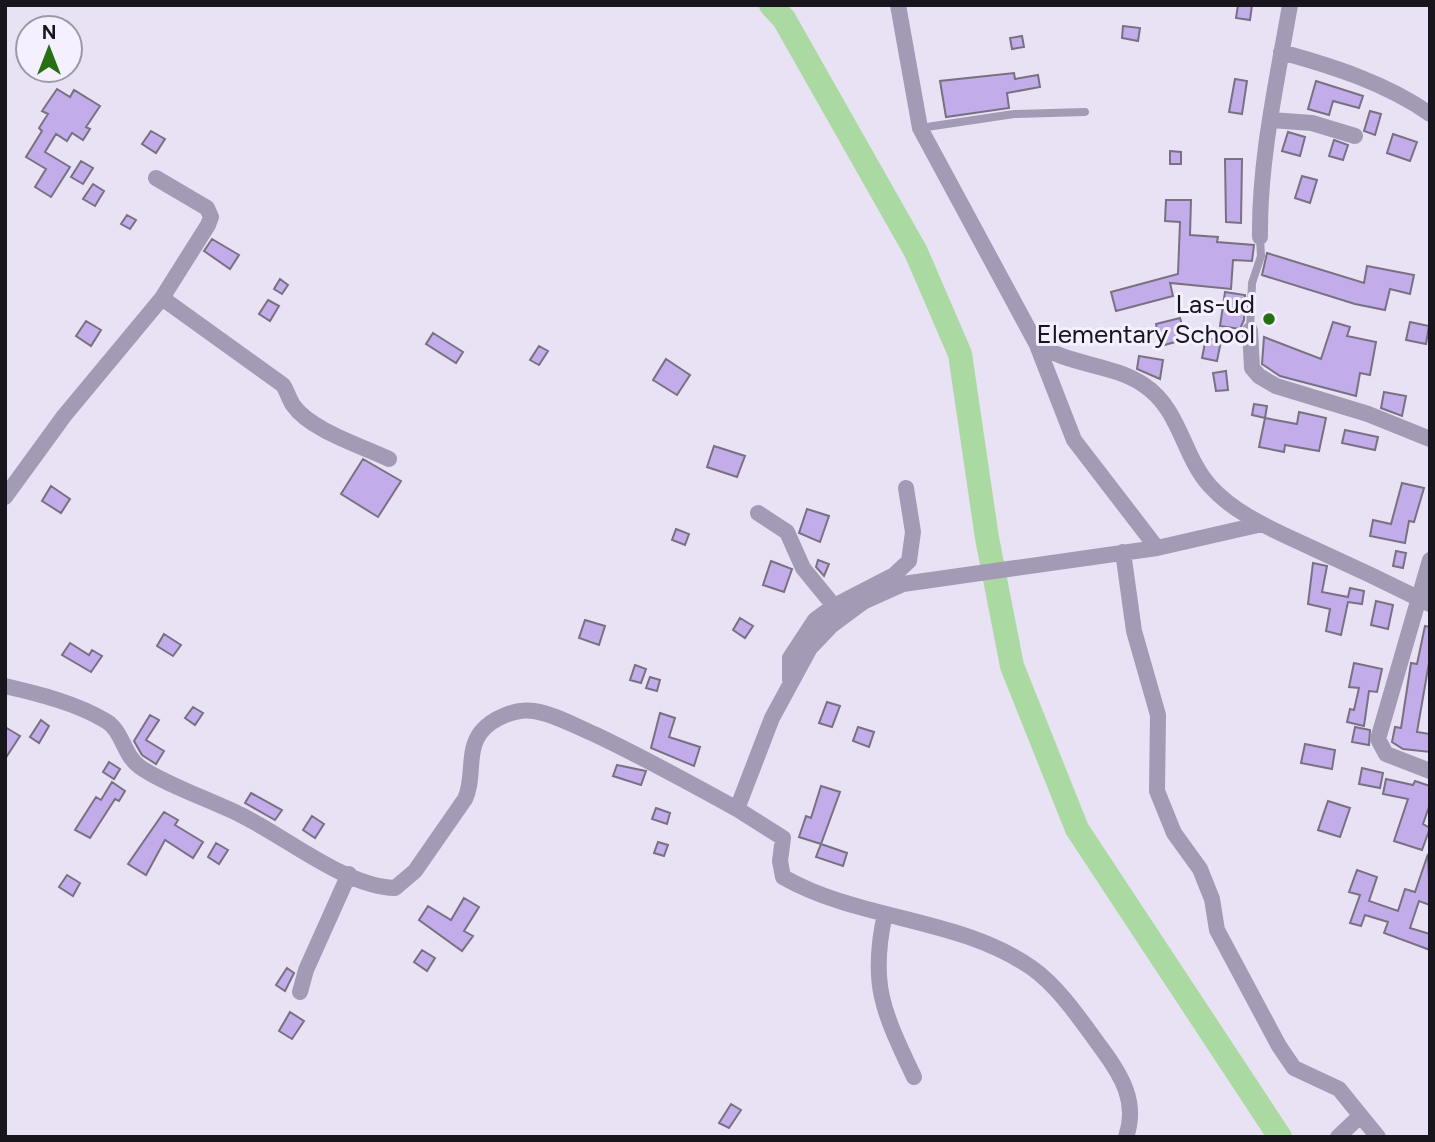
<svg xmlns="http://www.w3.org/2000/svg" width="1435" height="1142" font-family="Figtree,sans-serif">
<rect width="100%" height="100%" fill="#e8e2f4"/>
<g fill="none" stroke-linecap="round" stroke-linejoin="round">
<path stroke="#abd9a2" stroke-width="24" d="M771,5L784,19L916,252L960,354L987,538L1012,666L1077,829L1280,1137"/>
</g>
<path fill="#c3acea" stroke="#777182" stroke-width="2" d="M1238,5H1252L1250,20L1236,18Z
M1123,26L1140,28L1138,41L1122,38Z
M1022,36L1024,47L1012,49L1010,38Z
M1014,73L1015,79L1038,75L1040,87L1007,93L1009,108L946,117L940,81Z
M1235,79L1247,81L1242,114L1229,112Z
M1316,81L1363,96L1359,108L1333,101L1329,115L1308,109Z
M57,89L70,97L74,90L100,106L86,127L90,129L83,140L72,133L67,141L56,134L45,152L70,167L51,197L35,187L46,169L26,157L42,131L39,128L48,114L42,111Z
M1370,111L1381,114L1375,135L1364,131Z
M151,131L165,139L156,153L142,144Z
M1288,132L1305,137L1300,156L1282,151Z
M1393,134L1417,142L1410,161L1387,153Z
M1334,140L1348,145L1343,160L1329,156Z
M1170,151L1181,152V164H1170Z
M1225,159H1242L1241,223L1226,222Z
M81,161L93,168L83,184L71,177Z
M1302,176L1317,180L1310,203L1295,198Z
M93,184L104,191L95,206L83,199Z
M1166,200H1191L1190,235L1218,237L1217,242L1254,245L1252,261L1233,260L1231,289L1170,283L1173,296L1116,311L1111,292L1178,274L1180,222L1165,221Z
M127,215L136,220L130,229L121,224Z
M212,239L239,255L230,269L204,251Z
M1267,253L1364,283L1367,266L1414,275L1410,294L1390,289L1385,310L1355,304L1262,275Z
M280,279L288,285L282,294L274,289Z
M1225,292L1245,295L1244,320L1240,329L1220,326Z
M268,300L279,306L270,321L259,314Z
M1180,318L1186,339L1161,346L1156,324Z
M86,321L101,330L91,346L76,336Z
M1333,322L1350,327L1347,336L1376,342L1370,375L1360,373L1356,396L1280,376L1262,364L1264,337L1321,359Z
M1410,322L1429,326L1426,344L1406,340Z
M433,333L463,352L456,363L426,344Z
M1206,338L1221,341L1217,361L1202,358Z
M539,346L548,351L539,365L530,360Z
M1139,356L1163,360L1160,379L1137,369Z
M666,359L690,375L677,395L653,380Z
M1226,371L1228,390L1216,391L1213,373Z
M1384,392L1406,396L1402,416L1381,408Z
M1254,404L1267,406L1265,418L1252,415Z
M1299,412L1326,418L1319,451L1285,445L1284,452L1259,447L1265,418L1297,424Z
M1345,430L1378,437L1375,450L1342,443Z
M714,446L745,456L737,477L707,467Z
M363,459L401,481L378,517L341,494Z
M1402,483L1424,488L1414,522L1409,521L1405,543L1370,536L1373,520L1391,524Z
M51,486L70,499L61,513L42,501Z
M807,509L829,516L820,542L799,533Z
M676,529L689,534L685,545L672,540Z
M1396,551L1406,553L1403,568L1393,566Z
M818,560L829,564L824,576L816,567Z
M771,561L792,569L784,592L763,585Z
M1313,563L1327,566L1322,592L1348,597L1350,588L1364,591L1362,604L1348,602L1341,635L1326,631L1330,609L1308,604Z
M1376,601L1393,605L1388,629L1371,625Z
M740,618L753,626L745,638L733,630Z
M585,620L605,626L599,645L579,638Z
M1425,626L1430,627V657L1417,732L1430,734V752L1403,749L1392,742L1395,727L1401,728L1411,663L1417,664Z
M164,634L181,645L173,656L157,646Z
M70,643L89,655L92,650L102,656L91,672L62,655Z
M1354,663L1382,669L1377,692L1369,691L1364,726L1347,722L1350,709L1354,710L1359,688L1349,687Z
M635,665L646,669L641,683L630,680Z
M650,677L660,680L657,691L646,688Z
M827,702L840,706L832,727L819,723Z
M193,707L203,713L195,725L185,718Z
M660,713L675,718L669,737L700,747L694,766L651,748Z
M150,715L159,720L146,740L164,751L156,764L142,755L134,741Z
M41,720L49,726L39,743L30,737Z
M5,727L20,736L5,759Z
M858,727L874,732L869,747L853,741Z
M1355,727L1370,730L1369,745L1352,742Z
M1305,744L1335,750L1332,769L1301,763Z
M109,762L120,769L114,779L103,772Z
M617,765L646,771L641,785L613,776Z
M1362,768L1383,773L1380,788L1359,784Z
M1386,779L1413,785L1415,781L1430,786V804L1423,824L1430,828L1422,850L1394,841L1408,799L1383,794Z
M112,782L125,791L119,801L115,799L90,838L75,830L96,797L101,800Z
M821,786L840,792L821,844L799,837L806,816L811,818Z
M251,793L282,810L275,820L245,803Z
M1328,801L1350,808L1340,837L1318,830Z
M656,808L670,813L667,824L652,819Z
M164,812L178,820L175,825L203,842L193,858L165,840L146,875L128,864Z
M312,816L324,824L315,838L303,830Z
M658,842L668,845L664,856L654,853Z
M216,843L228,850L219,864L208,857Z
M821,844L847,853L843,866L816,857Z
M1428,854L1430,905L1419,901L1410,928L1430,934V950L1384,933L1388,922L1365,915L1361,926L1350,923L1360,895L1349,892L1357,870L1377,877L1369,901L1398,911L1405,889L1415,892Z
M67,875L80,883L73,896L59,887Z
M464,898L479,907L464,931L473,936L462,951L419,920L428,906L451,920Z
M422,950L435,958L427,971L414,962Z
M287,968L294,973L285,991L276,985Z
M290,1012L304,1021L292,1039L279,1031Z
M731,1104L741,1110L729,1128L719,1123Z"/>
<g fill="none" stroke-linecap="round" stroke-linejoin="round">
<path stroke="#a39ab5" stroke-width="8" d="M920,128L1014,114L1085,112
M1250,330L1252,283L1261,256L1260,237"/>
<path stroke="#a39ab5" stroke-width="16" d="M898,5L920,128L1036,343C1069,366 1111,363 1144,385C1181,410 1182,455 1210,486C1236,515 1276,531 1310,547C1350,565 1390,584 1430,604
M1281,52C1332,66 1386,83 1430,114
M1271,120L1312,123L1355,136
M1260,237C1259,160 1277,81 1290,5
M162,298L283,385C287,391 289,399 293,405C310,430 362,446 389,459
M1250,330L1252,368L1259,376L1276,386L1368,414L1430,439
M1037,345L1074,440L1157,548
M5,497L64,416L162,298L208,225L211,217L207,208L156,178
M758,513L787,532L803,568L834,606
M1123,552L1134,631L1158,715L1157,791L1174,833L1200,869L1212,899L1217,930L1279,1046L1294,1068L1339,1089L1378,1137
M1430,560L1378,739L1386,754L1430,771
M790,680V658L815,620L834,606L894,575L909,561L913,532L906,488
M5,686C39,694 76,703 106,721C123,731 123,755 140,767C164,784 213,801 241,815C286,837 346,887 395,888L415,871L465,799C475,778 466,751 481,732C492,718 517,708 534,711C554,714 575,726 594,734C643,757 690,783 737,809L772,718L810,648L832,625L863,602L903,584L1157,548L1262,524
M737,809L783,838L780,861L783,877C860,921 959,917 1032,968C1060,988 1082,1022 1102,1049C1122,1076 1138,1103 1126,1137
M885,914C869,985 884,1013 914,1077
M300,992L306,970L349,874
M1338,1137L1359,1117"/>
</g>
<circle fill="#267013" stroke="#f5f0ff" stroke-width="2.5" cx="1269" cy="319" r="7"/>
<g text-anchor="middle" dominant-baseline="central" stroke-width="6" stroke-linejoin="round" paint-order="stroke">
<g font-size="26" fill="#18161c" stroke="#f5f0ff" text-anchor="end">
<text x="1255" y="304">Las-ud<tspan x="1255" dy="30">Elementary School</tspan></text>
</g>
</g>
<rect width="1435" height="1142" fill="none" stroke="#18161c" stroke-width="14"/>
<g transform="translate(49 49)"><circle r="33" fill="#f5f0ff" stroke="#9d99a4" stroke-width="2"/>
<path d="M0-5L12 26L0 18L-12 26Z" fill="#267013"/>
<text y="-10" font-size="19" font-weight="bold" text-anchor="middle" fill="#18161c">N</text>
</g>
</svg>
